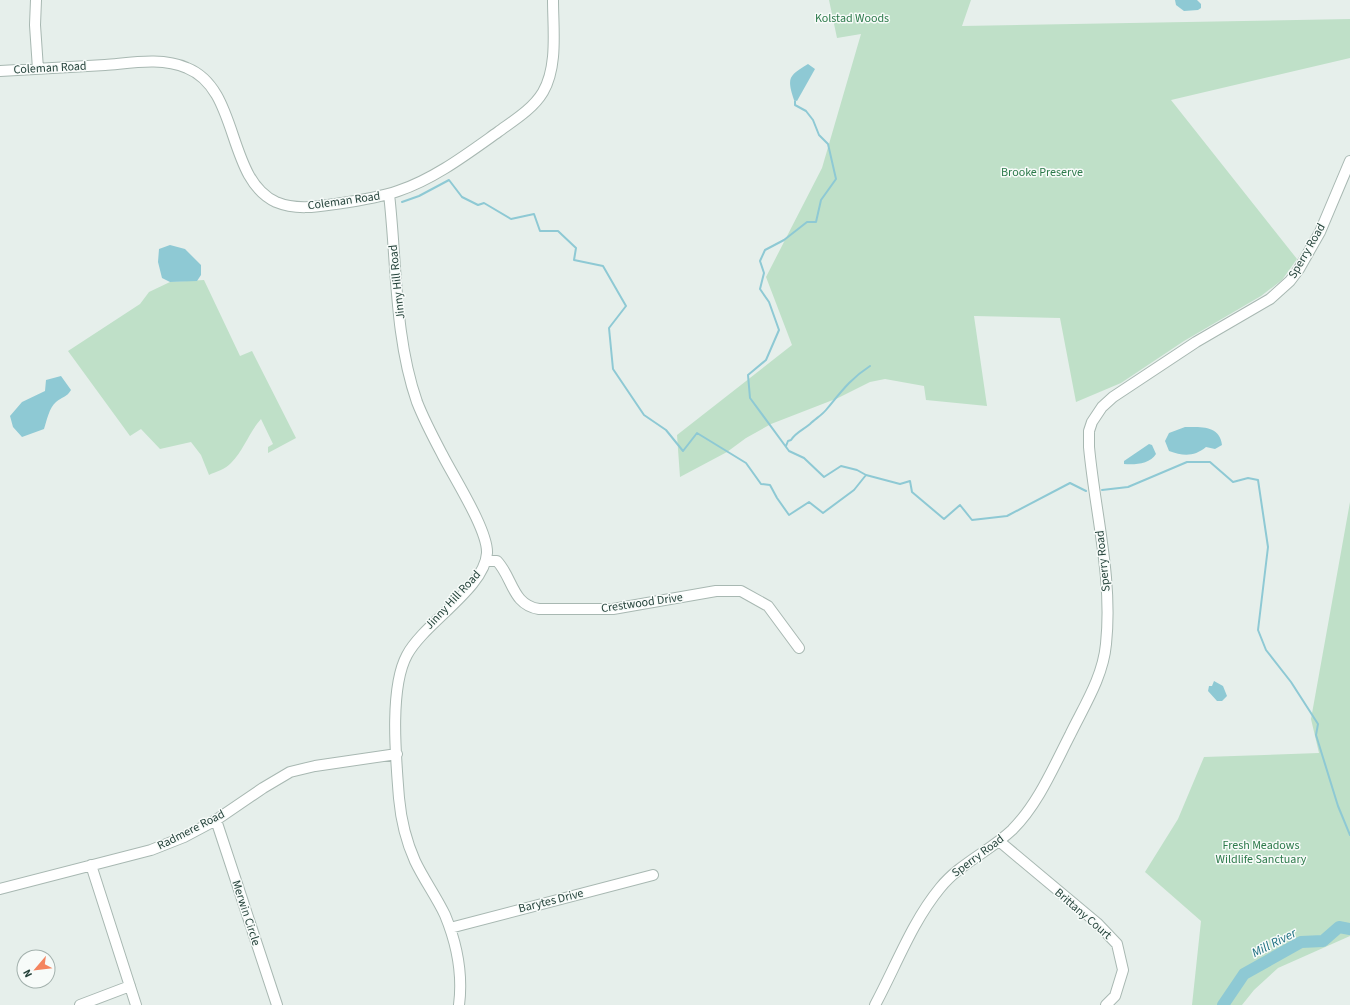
<svg xmlns="http://www.w3.org/2000/svg" width="1350" height="1005" font-family="'Source Sans 3',sans-serif">
<rect width="100%" height="100%" fill="#e6efeb"/>
<path fill="#bfe0c8" d="M829,0H971L962,26L1350,19V58L1171,100L1297,259L1282,280L1261,296L1184,341L1121,383L1076,402L1060,318L974,316L987,406L926,400L924,386L885,379L870,382L838,398L771,424L746,438L727,452L680,477L677,435L792,345L766,277L822,168L861,34L837,38Z
M204,280L240,356L252,351L296,438L268,453V447L273,444L261,419C249,432 244,450 231,463C226,469 215,472 209,475L201,455L191,442L160,449L141,429L130,436L68,351L140,304L149,292L170,282Z
M1350,502V936L1278,968L1254,990L1242,1005H1192L1201,921L1145,872L1178,819L1204,757L1319,753L1311,719Z"/>
<path fill="#8ec9d4" d="M1175,0H1197L1201,4V8L1198,10L1184,11L1176,5Z
M808,64L815,69L797,101L794,100C787,78 788,76 808,64Z
M170,245L185,249L201,265V275L197,281L170,282L162,278L158,262L159,249Z
M61,376L71,390C67,397 62,397 56,402C49,408 47,420 44,429L22,437L13,427L10,416L22,402L45,391L46,380Z
M1185,427C1200,427 1220,425 1222,445L1215,449L1206,447C1194,457 1183,456 1169,451L1165,441L1169,433Z
M1149,444L1152,445L1156,454C1150,464 1135,465 1124,464V461Z
M1214,681L1223,686L1227,696L1222,701H1217L1208,691L1209,686H1212Z"/>
<g fill="none" stroke-linecap="round" stroke-linejoin="round">
<path stroke="#8ec9d4" stroke-width="2" d="M795,101V105L806,111L813,120L819,135L828,144L836,179L821,200L816,222H807L784,240L765,250L760,261L764,273L760,289L769,302L779,330L766,360L748,375L750,398L789,451L804,458L824,477L841,466L857,470L866,475
M402,202L419,196L449,180L462,197L478,205L484,203L511,219L534,214L540,231H558L576,248L574,260L603,266L626,306L609,328L613,369L644,415L666,430L683,451L697,433L746,463L761,484L770,485L777,498L789,515L809,502L823,513L854,490L866,475L900,484L910,481L912,492L944,519L960,505L972,520L1007,516L1070,483L1086,491
M786,446L788,441L791,440C796,432 803,430 810,424C815,419 822,415 826,410C841,392 850,379 870,366
M1102,490L1128,487L1187,462H1210L1233,482L1248,478L1258,480L1268,547L1258,630L1266,650L1291,682L1318,724L1316,735L1338,806L1350,835"/>
<path stroke="#8ec9d4" stroke-width="12" d="M1223,1005L1244,974L1301,942L1323,941L1339,927L1350,929"/>
<g stroke="#a8b8b2" stroke-width="12">
<path id="minor" d="M36,0L35,25L38,69
M0,71C35,69 70,67 105,65C131,63 162,57 187,68C240,89 226,179 276,202C295,210 316,207 335,204C356,201 378,198 398,191C434,179 467,154 498,132C513,121 533,109 543,92C558,66 553,29 553,0
M389,194C397,263 394,336 417,402C424,420 433,437 442,454C453,476 488,530 487,553C485,588 424,623 407,655C389,688 396,760 399,798C401,820 406,841 415,861C424,880 436,896 445,915C457,944 463,974 459,1005
M486,561H497C513,578 512,605 539,609H613L716,591H741L768,606L799,648
M216,820L277,1005
M999,841L1097,923L1117,944L1123,970L1115,996L1106,1005
M91,865L136,1005
M0,889L151,850L184,837L216,820L263,788L290,772L315,766L397,754
M450,928L653,875
M80,1005L130,986
M875,1005C896,966 912,922 940,888C959,864 990,851 1012,830C1038,804 1053,768 1070,735C1084,706 1103,677 1106,644C1113,578 1095,512 1089,447V431L1092,422L1102,407L1113,397L1196,342L1270,299L1290,281L1299,269L1320,232L1350,161"/>
</g>
<use href="#minor" stroke="#fff" stroke-width="10"/>
</g>
<g text-anchor="middle" dominant-baseline="central" stroke-width="3" stroke-linejoin="round" paint-order="stroke">
<g font-size="12" fill="#2d7a4b" stroke="#f7fbf9">
<text x="852" y="18">Kolstad Woods</text>
<text x="1042" y="172">Brooke Preserve</text>
<text x="1261" y="845">Fresh Meadows<tspan x="1261" dy="14">Wildlife Sanctuary</tspan></text>
</g>
<g font-size="12" fill="#24423a" stroke="#f7fbf9">
<text transform="translate(50 68) rotate(-3)">Coleman Road</text>
<text transform="translate(344 201) rotate(-8)">Coleman Road</text>
<text transform="translate(1307 251) rotate(-60)">Sperry Road</text>
<text transform="translate(397 282) rotate(-96)">Jinny Hill Road</text>
<text transform="translate(1103 561) rotate(-96)">Sperry Road</text>
<text transform="translate(453 600) rotate(-47)">Jinny Hill Road</text>
<text transform="translate(642 603) rotate(-8)">Crestwood Drive</text>
<text transform="translate(191 830) rotate(-27)">Radmere Road</text>
<text transform="translate(978 856) rotate(-37)">Sperry Road</text>
<text transform="translate(551 901) rotate(-14)">Barytes Drive</text>
<text transform="translate(246 913) rotate(72)">Merwin Circle</text>
<text transform="translate(1083 914) rotate(41)">Brittany Court</text>
</g>
<g font-size="13" font-style="italic" fill="#1c6f80" stroke="#f7fbf9">
<text transform="translate(1274 943) rotate(-27)">Mill River</text>
</g>
</g>
<g transform="translate(36 969) rotate(242)"><circle r="19" fill="#f7fbf9" stroke="#a3b1ad"/>
<path d="M0-3L7 15L0 10L-7 15Z" fill="#f4845f"/>
<text y="-6" font-size="11" font-weight="bold" text-anchor="middle" fill="#24423a">N</text>
</g>
</svg>
